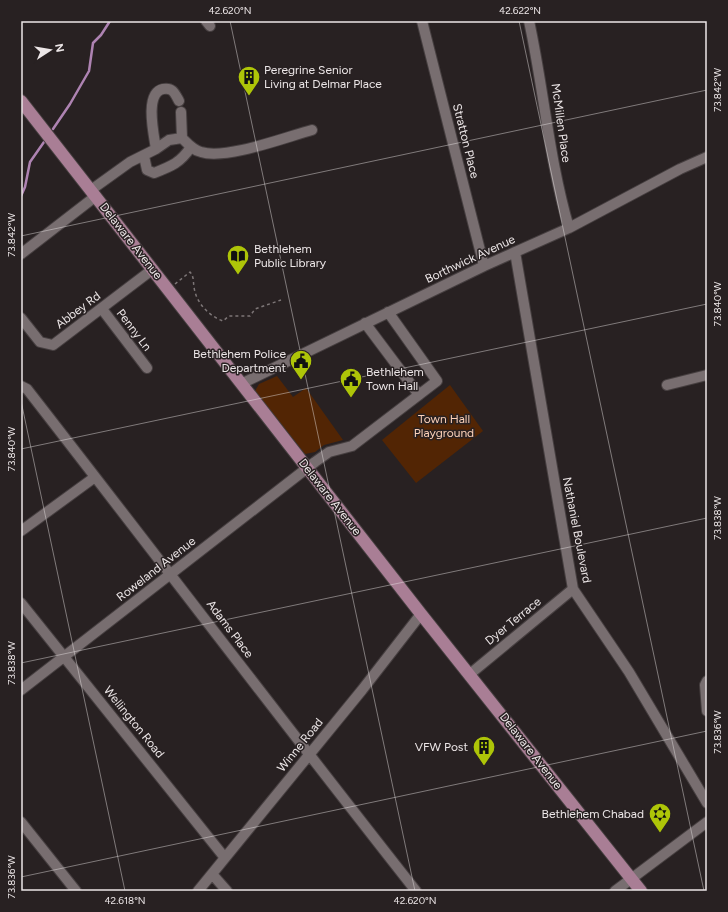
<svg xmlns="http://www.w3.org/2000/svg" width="728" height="912" font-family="Figtree,sans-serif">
<rect width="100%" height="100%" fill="#282122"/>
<path fill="#522504" d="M277,376L293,397L306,388L343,440L324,445L315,452L305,454L255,391L259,384Z
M450,385L483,431L416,483L382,440Z"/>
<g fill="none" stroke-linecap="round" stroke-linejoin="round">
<path stroke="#ae83b2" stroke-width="2.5" d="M53,129L70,104L89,71L93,43L101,35L110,21
M21,196L25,187L30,162L44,142"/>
<g stroke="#463f40" stroke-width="12">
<path id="minor" d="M206,21L210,26
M422,21L484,266
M529,21C544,90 549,160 569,228
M182,138C188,144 193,150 201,152C226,160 286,137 312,130
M156,149L169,140L182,138L181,112
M144,156L147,170L154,173C172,166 180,163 191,147
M91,190L130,162L156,149C154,135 144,93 163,89C173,87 175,94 179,101
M515,252L573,589L629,672L707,803
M21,254L96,196
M102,309L147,368
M21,318L40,342L53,345L153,269
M365,323L419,395
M243,383L484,266L569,228L680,169L707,157
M667,385L707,375
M21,386L27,389C157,556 285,725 416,891
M21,531L95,477
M21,603L225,858
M470,674L573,589
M707,681L705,685L707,711
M21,690L315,462L329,452L352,446L437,381L388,312
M21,822L76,891
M212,874L227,891
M198,891L362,690L421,614
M615,891L707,822"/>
</g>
<g stroke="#463f40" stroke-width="14">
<path id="major" d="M21,101L421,614L641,891"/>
</g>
<path stroke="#7d7677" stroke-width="1.5" stroke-dasharray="3 3" stroke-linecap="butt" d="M175,284L190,272C194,277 193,280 194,287C196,303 209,316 223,321L229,316H250L255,309L281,300"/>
<use href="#minor" stroke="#786e70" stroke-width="10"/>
<use href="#major" stroke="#a97e95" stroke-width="12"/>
</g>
<path fill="none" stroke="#ece6e7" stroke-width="1" stroke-opacity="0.45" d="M230,21L415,891M519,21L704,891M21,22L25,21M21,236L707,90M21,401L125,891M21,449L707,304M21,663L707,518M21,877L707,731"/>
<defs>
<g id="building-pin" transform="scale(1.15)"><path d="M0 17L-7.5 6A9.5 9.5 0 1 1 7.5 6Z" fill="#aec508" stroke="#282122"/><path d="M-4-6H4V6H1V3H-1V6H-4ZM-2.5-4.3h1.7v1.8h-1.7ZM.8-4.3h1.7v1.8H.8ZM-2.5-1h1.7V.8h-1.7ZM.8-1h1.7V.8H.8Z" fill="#111"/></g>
<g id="library-pin" transform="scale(1.15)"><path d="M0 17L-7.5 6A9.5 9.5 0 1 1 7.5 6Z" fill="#aec508" stroke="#282122"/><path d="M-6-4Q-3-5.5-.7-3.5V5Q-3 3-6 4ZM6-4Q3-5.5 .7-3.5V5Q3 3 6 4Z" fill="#111"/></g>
<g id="civic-pin" transform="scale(1.15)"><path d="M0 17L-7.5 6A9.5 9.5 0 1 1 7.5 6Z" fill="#aec508" stroke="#282122"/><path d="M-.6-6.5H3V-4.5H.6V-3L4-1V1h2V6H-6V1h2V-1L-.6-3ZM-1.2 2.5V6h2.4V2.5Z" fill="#111"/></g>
<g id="synagogue-pin" transform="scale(1.15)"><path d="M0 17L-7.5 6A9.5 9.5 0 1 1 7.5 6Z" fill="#aec508" stroke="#282122"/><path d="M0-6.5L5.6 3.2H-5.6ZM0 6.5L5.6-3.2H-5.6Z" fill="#111"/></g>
</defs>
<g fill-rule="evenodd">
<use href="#building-pin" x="249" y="77"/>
<use href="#library-pin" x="238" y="256"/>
<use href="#civic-pin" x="301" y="361"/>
<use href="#civic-pin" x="351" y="379"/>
<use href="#building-pin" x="484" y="747"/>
<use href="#synagogue-pin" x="660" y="814"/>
</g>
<g text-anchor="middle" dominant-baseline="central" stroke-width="3" stroke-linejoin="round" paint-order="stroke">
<g font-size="12" fill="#ece6e7" stroke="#282122" text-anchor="start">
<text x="264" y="70">Peregrine Senior<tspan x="264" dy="14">Living at Delmar Place</tspan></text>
<text x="254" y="249">Bethlehem<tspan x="254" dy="14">Public Library</tspan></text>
<text x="286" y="354" text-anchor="end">Bethlehem Police<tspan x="286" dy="14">Department</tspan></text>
<text x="366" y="372">Bethlehem<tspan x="366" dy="14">Town Hall</tspan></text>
<text x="468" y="747" text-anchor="end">VFW Post</text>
<text x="644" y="814" text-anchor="end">Bethlehem Chabad</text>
</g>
<g font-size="12" fill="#ece6e7" stroke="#282122">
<text transform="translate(561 123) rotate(82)">McMillen Place</text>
<text transform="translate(466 141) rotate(76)">Stratton Place</text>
<text transform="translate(131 241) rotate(52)">Delaware Avenue</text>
<text transform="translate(470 259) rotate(-25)">Borthwick Avenue</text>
<text transform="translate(78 310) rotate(-37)">Abbey Rd</text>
<text transform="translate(134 330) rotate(53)">Penny Ln</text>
<text transform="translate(330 497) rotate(52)">Delaware Avenue</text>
<text transform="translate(577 530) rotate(79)">Nathaniel Boulevard</text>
<text transform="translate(156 569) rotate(-38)">Roweland Avenue</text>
<text transform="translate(513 621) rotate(-39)">Dyer Terrace</text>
<text transform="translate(230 629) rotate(53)">Adams Place</text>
<text transform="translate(134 722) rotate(51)">Wellington Road</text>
<text transform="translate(300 745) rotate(-51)">Winne Road</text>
<text transform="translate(531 751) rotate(52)">Delaware Avenue</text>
</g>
<g font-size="12" fill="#fdd1b8" stroke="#282122">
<text x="444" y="419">Town Hall<tspan x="444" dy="14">Playground</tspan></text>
</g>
</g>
<rect width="728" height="912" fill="none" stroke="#282122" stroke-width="44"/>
<g transform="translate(50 50) rotate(78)" stroke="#282122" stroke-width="3" paint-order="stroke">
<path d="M0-3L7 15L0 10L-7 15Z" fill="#ece6e7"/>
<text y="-6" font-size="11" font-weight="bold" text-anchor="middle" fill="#ece6e7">N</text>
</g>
<rect x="22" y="22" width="684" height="868" fill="none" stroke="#ece6e7" stroke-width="1.5"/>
<g font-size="10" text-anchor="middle" fill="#ece6e7">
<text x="230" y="14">42.620°N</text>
<text x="520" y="14">42.622°N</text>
<text transform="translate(717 90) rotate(-90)" y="4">73.842°W</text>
<text transform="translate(11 235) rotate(-90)" y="4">73.842°W</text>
<text transform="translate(717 304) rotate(-90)" y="4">73.840°W</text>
<text transform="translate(11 449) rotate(-90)" y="4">73.840°W</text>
<text transform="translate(717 518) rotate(-90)" y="4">73.838°W</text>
<text transform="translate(11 663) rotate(-90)" y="4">73.838°W</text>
<text transform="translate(717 732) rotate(-90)" y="4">73.836°W</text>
<text transform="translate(11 877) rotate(-90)" y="4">73.836°W</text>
<text x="125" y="904">42.618°N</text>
<text x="415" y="904">42.620°N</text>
</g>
</svg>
